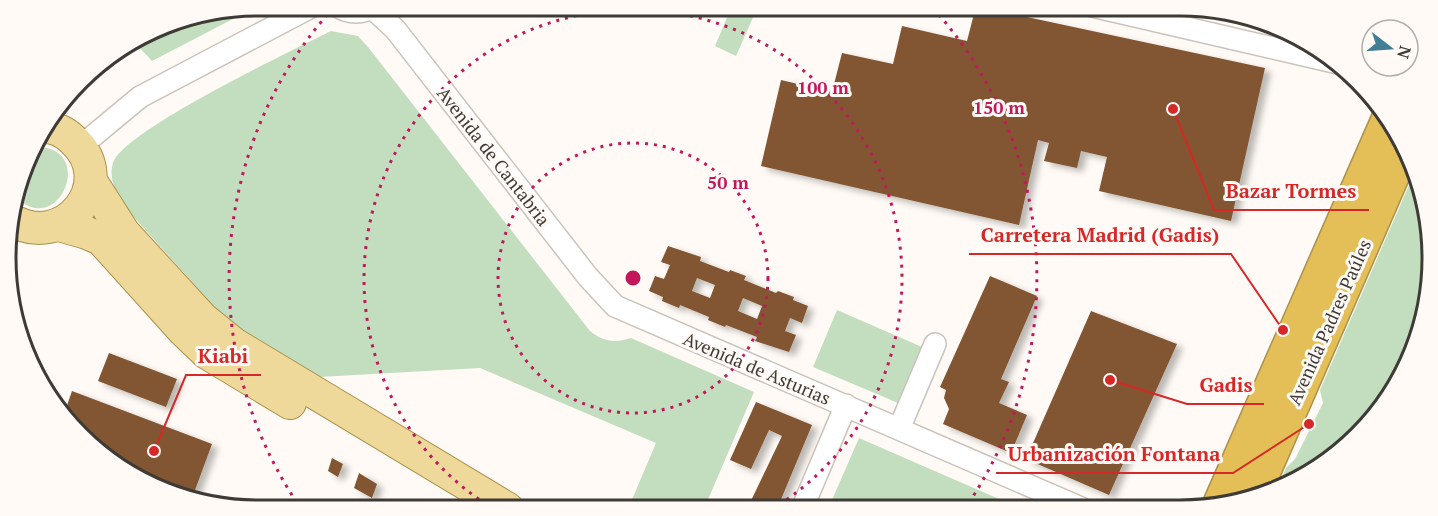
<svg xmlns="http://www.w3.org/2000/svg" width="1438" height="516" font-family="'PT Serif',serif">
<defs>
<filter id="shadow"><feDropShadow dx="6" dy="4" stdDeviation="3" flood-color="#0004"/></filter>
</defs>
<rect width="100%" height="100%" fill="#fffaf5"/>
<path fill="#c3debf" d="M258,6L152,61L135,43L177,19Z
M732,6H758L736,56L715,46Z
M331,31L358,36L368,47L590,331C604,342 614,343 631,338L754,392L704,509H628L656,443L480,368L319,377L245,332L222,315L130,213C120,200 107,181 113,163C123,131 293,50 331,31Z
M35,147C97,145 60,239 17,198Z
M1413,176L1430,225L1423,324L1390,398L1346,448L1291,484L1277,489L1286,468L1295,459L1323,403L1320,390Z
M837,310L922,347L898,403L813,367Z
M859,438L1020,508L828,509Z"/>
<path fill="#825632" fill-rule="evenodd" filter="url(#shadow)" d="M976,6L1265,68L1231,221L1099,191L1107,157L1081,151L1077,168L1044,161L1049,143L1038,140L1019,225L761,166L781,80L832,92L842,53L893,64L902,26L967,41Z
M668,246L701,257L700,261L729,272L730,270L746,276L744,280L776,293L778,291L794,297L793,300L808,306L802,323L790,318L785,331L796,335L789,352L755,341L757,337L726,325L725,327L708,320L709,317L680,305L679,308L662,301L663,297L649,291L655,276L664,279L670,265L661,262ZM697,278L715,285L710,298L692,291ZM743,298L762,306L757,319L738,311Z
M990,276L1037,296L1001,379L1009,382L999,403L1027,415L1011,453L943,424L949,409L944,398L946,390L940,387Z
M1091,311L1177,344L1109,495L1026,459Z
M109,353L177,379L166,407L98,381Z
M72,391L212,444L191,501L105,458L64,414Z
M756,402L812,425L777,509H747L782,436L769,430L751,469L730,460Z
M332,458L343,464L338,477L328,471Z
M359,473L377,484L372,498L354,488Z"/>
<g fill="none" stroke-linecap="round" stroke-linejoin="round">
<g stroke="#cbc3bb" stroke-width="24">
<path id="street" d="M337,6C349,14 363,14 375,6
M1092,6L1338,63
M372,8L395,29L588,277L615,306L1081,508
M81,146L140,97L313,6
M899,429L935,344
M802,509L846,405"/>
</g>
<g stroke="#aa914c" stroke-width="34">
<path id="primary" d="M91,181L124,233L203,319L234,344L508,509
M10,219C64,253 120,182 73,140C66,133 55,127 44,127
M59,225L87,233L101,239L184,331L207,353L290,403"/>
</g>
<g stroke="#aa914c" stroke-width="36">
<path id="highway" d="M1253,496L1404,149
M1219,506L1388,120"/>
</g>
<use href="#street" stroke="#fff" stroke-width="21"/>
<use href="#primary" stroke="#efd99a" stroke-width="32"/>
<use href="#highway" stroke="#e4bf57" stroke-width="33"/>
</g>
<g fill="none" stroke="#c2185b" stroke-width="3" stroke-dasharray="3 6">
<circle cx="633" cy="278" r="135"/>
<path d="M494 509A269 269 0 1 1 772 509"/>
<path d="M302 510A404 404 0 0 1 333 8M933 8A404 404 0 0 1 966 507"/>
</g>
<g text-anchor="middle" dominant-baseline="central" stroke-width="6" stroke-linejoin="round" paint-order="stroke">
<g font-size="18" fill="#3e3b37" stroke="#fffaf5">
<text transform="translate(494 156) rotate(52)">Avenida de Cantabria</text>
<text transform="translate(1329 322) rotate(-66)">Avenida Padres Paúles</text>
<text transform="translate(757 368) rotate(23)">Avenida de Asturias</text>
</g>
</g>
<path d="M0 0H1438V516H0ZM258 16H1180A242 242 0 0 1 1422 258V258A242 242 0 0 1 1180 500H258A242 242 0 0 1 16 258V258A242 242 0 0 1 258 16Z" fill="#fffaf5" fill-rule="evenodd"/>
<path fill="none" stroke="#3e3b37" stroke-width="3" d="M258 16H1180A242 242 0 0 1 1422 258V258A242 242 0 0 1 1180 500H258A242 242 0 0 1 16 258V258A242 242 0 0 1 258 16Z"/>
<circle cx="633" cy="278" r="9" fill="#c2185b" stroke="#fffaf5" stroke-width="3"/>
<g font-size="18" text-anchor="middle" font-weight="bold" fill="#c2185b" stroke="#fffaf5" stroke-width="6" stroke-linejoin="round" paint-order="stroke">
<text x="823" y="94">100 m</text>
<text x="999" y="114">150 m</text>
<text x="728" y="189">50 m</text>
</g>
<path fill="none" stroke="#d62828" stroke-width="2" d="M1173 109L1214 210H1369M1283 330L1231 254H969M154 451L186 375H261M1110 380L1187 404H1264M1309 424L1233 473H996"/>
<g fill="#d62828" stroke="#fffaf5" stroke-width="2">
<circle cx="1173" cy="109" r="6"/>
<circle cx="1283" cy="330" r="6"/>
<circle cx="154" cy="451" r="6"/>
<circle cx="1110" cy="380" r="6"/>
<circle cx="1309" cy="424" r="6"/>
</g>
<g font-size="20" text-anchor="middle" font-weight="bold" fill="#d62828" stroke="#fffaf5" stroke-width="6" stroke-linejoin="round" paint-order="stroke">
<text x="1291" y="198">Bazar Tormes</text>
<text x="1100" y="242">Carretera Madrid (Gadis)</text>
<text x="223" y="363">Kiabi</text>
<text x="1226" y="392">Gadis</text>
<text x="1114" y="461">Urbanización Fontana</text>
</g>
<g transform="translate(1390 48) rotate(107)"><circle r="28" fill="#fffaf5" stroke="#b2aea9" stroke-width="1.5"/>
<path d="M0-4.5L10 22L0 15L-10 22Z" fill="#407f94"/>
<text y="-9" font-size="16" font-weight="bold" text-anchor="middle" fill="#3e3b37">N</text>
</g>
</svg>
